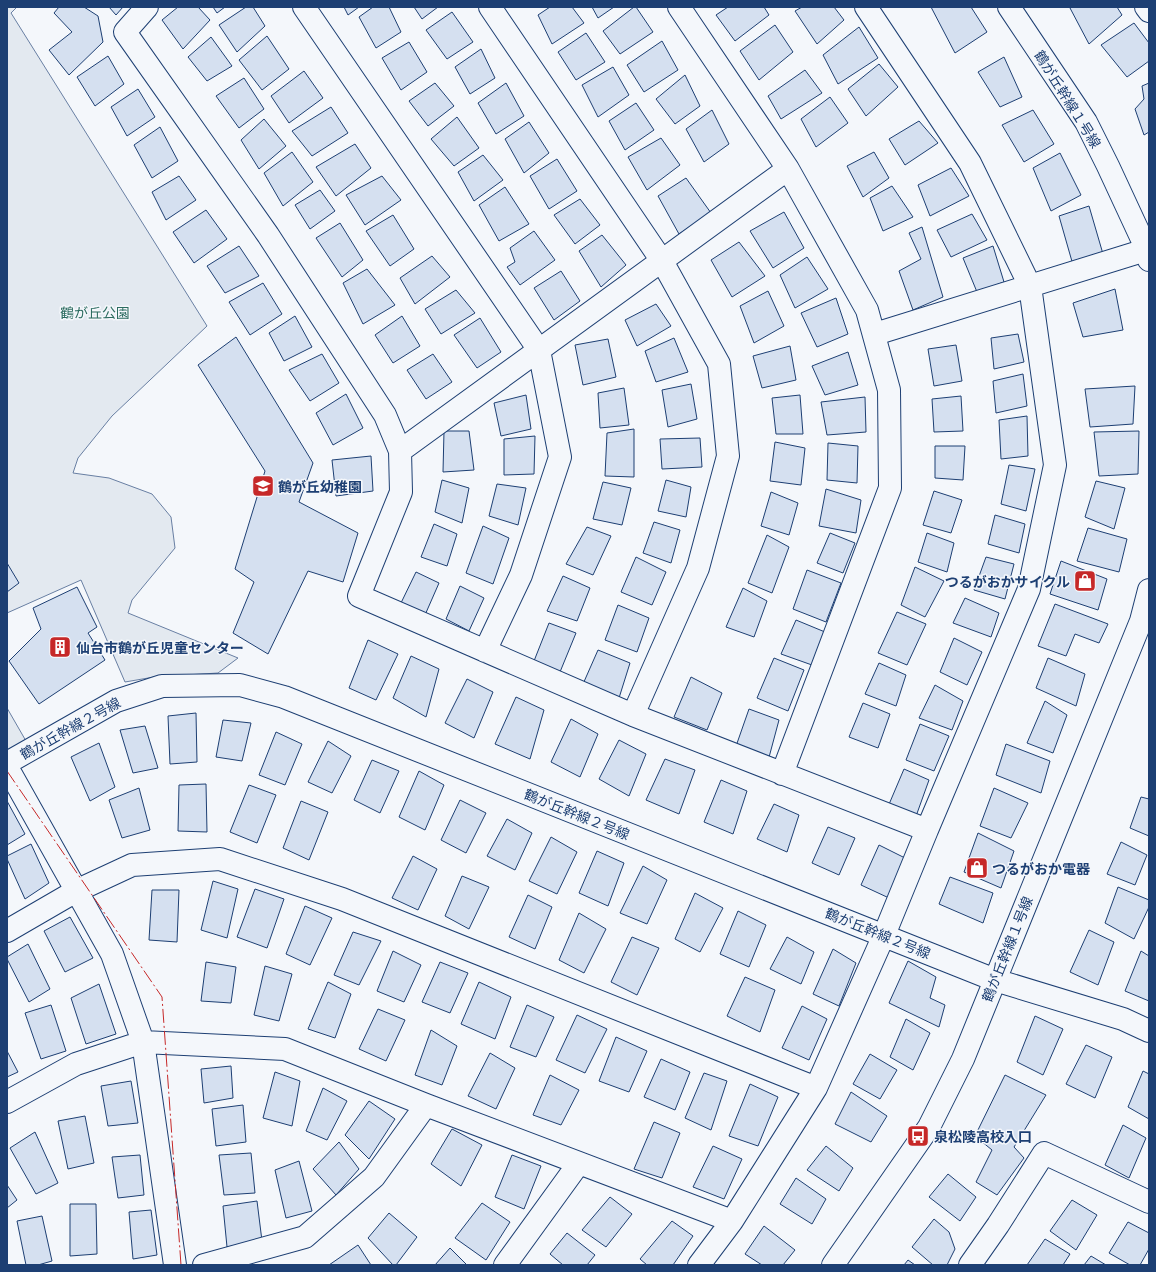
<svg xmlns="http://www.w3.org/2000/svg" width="1156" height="1272" font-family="'Golos Text','Noto Sans JP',sans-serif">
<rect width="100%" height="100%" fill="#f4f7fb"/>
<path fill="#e3e9f0" stroke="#687fa3" d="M7,7H17L11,13L207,326L112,416L78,458L73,473L109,478L152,494L171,517L175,548L132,600L128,613L238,658L218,673L154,677L125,682L81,580L7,613Z
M7,708L26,741L7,753Z"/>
<path fill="#d5e0f0" stroke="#1d3f73" d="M59,7H84L98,16L103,42L69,75L49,50L72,32L54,13Z
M109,7H123L116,15Z
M178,7H198L210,20L183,49L162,20Z
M213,7H225L217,13Z
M246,7H253L265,26L237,52L219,25Z
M344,7H359L348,15Z
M373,7H389L401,32L376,48L359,17Z
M414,7H438L422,19Z
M550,7H572L584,23L552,44L538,15Z
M592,7H614L598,18Z
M634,7H636L653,32L620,54L603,31Z
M728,7H764L769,15L735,41L716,15Z
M802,7H834L844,20L817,44L795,11Z
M931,7H971L987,32L955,53Z
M1072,7H1117L1122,15L1089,44L1070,8Z
M452,12L473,42L447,59L426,30Z
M1134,23L1149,43V61L1127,77L1101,45Z
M775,25L793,52L759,80L740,51Z
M859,27L878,58L838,84L823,55Z
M586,33L605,62L576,80L558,52Z
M267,36L289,69L262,90L239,60Z
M211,37L232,66L207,81L188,57Z
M662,41L678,70L644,92L627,65Z
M409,42L427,72L401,90L382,58Z
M481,49L495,78L470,94L455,67Z
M108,56L124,84L95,106L77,77Z
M1004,57L1022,97L1000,107L978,72Z
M879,64L898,87L866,116L848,89Z
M613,67L629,95L598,117L582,85Z
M805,70L822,93L781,119L768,96Z
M304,71L323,98L289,123L271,96Z
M685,75L700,106L675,124L656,99Z
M244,78L264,109L239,128L216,96Z
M435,83L454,106L428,126L409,101Z
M506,83L524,116L496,134L478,103Z
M1149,83V132L1144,135L1135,109L1144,99L1142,86Z
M138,89L155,117L127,136L111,107Z
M830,97L848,123L816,147L801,119Z
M636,103L654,130L625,150L609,121Z
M331,107L348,133L312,156L292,131Z
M712,110L729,144L704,162L686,129Z
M1033,110L1054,144L1024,162L1002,125Z
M457,117L479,148L454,166L431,139Z
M264,119L286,146L259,169L241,140Z
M919,121L938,143L905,165L889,139Z
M529,122L549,153L524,173L505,139Z
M160,127L178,161L152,178L134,145Z
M661,138L680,165L647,190L628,157Z
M355,144L371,168L336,196L316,167Z
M292,152L313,182L283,206L264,173Z
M874,152L889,178L863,197L847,166Z
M1060,153L1081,195L1051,211L1033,168Z
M483,155L503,180L474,201L458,172Z
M557,159L577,191L549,209L530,176Z
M951,168L969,196L930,216L918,185Z
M179,176L196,200L166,220L152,192Z
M382,176L401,200L365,225L346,195Z
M686,178L711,213L679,234L658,196Z
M892,186L913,217L883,231L870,198Z
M505,187L529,224L499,241L479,205Z
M320,190L335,211L310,229L295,205Z
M580,199L600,225L575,244L554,215Z
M1089,206L1103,254L1073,265L1059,216Z
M206,210L227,239L194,263L173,232Z
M784,212L804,248L773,268L750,231Z
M972,214L987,240L951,257L937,230Z
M393,215L414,249L390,266L366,231Z
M340,223L363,260L342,277L316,238Z
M922,227L943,297L913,310L899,271L921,259L909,233Z
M534,231L555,260L520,285L507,267L515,262L510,248Z
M602,235L626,265L601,287L579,251Z
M739,242L765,276L732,297L711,260Z
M239,246L259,276L225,293L207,266Z
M993,246L1004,282L977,292L963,258Z
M432,256L450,277L415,304L400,278Z
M807,257L828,289L795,308L780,275Z
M367,269L395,305L363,324L343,283Z
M561,271L580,301L554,320L534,288Z
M263,283L282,314L250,335L229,302Z
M1115,289L1123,330L1083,337L1073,303Z
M456,290L475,313L441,334L425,309Z
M768,291L784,326L754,343L740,306Z
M836,298L848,334L817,347L801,313Z
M656,304L671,326L637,346L625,320Z
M295,316L312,347L284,361L269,333Z
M402,316L420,346L393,363L375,335Z
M480,318L501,352L477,368L454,335Z
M1018,334L1024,362L994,369L991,338Z
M236,337L313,463L299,502L358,533L343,582L308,571L268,654L233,633L254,582L235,569L265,471L198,365Z
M674,338L688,372L656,382L645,351Z
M608,339L616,377L583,385L575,345Z
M956,345L962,381L934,386L928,349Z
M790,346L796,380L762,388L753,356Z
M848,352L858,385L825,395L812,366Z
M322,354L339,383L310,401L289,370Z
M433,354L452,382L426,399L407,370Z
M1023,374L1027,406L996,413L993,381Z
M691,384L697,419L668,427L662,390Z
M1135,386L1133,424L1090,427L1085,389Z
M624,388L629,425L600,428L598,393Z
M346,394L363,428L333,445L316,413Z
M526,395L531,429L501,436L494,403Z
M800,395L803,434H776L772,398Z
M961,396L963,431L934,432L932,399Z
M865,397L866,432L827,435L821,402Z
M1027,416L1028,456L1001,459L999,420Z
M634,429V477L605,476L607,433Z
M444,431H469L474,470L443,472Z
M1139,431L1138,474L1099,476L1094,432Z
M535,436L534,474L504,475V439Z
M700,438L702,467L662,469L660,439Z
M775,442L805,448L801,485L770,481Z
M828,443L858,446L857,483L827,480Z
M935,446H965L963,480L935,478Z
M371,456L373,491L336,496L332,460Z
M1009,465L1035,469L1026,511L1001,504Z
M442,480L469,488L462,523L435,512Z
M666,480L691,487L686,517L658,511Z
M1096,481L1125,488L1114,529L1085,517Z
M603,482L631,488L622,525L593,519Z
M497,484L526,488L518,525L489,516Z
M826,489L861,500L856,533L819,526Z
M934,491L962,500L951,533L923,525Z
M771,492L798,503L789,535L761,526Z
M995,515L1025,524L1019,553L988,544Z
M654,522L680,530L671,563L643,553Z
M434,524L457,534L447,566L421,557Z
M483,526L509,538L493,584L466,573Z
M587,527L611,536L593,575L566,564Z
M1088,528L1127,539L1119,572L1077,561Z
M830,533L855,543L843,573L817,563Z
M927,533L954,543L947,572L918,562Z
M767,535L789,547L772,593L748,583Z
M636,557L666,572L652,605L621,592Z
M986,557L1014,564L1005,599L974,590Z
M1061,561L1107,579L1098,610L1050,594Z
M7,563L19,583L7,592Z
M915,567L944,581L925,617L901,605Z
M807,570L841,583L826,622L793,609Z
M416,572L439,583L425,615L400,605Z
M563,576L590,588L577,621L547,611Z
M460,586L484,598L469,631L446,619Z
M77,587L97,627L88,633L105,660L39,704L9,661L41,629L33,608Z
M743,588L767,601L754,637L726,627Z
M965,598L999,613L991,637L953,623Z
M1055,604L1108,624L1099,643L1075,634L1066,656L1038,646Z
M618,605L649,618L637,652L605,640Z
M897,612L926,624L907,665L878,653Z
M796,620L825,632L812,665L781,654Z
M549,623L576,633L560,672L534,661Z
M954,638L982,652L967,685L940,672Z
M368,640L398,654L376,700L349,688Z
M598,650L630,663L619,698L583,684Z
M411,656L439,669L426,717L393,698Z
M774,658L804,670L788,711L757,698Z
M1048,658L1085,674L1076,706L1036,688Z
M879,663L906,675L896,706L865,694Z
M691,677L722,693L707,730L674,717Z
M467,679L493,692L474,738L445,723Z
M935,685L963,701L952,730L919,718Z
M516,697L544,710L530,759L495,744Z
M1045,701L1067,715L1053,753L1027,743Z
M863,703L890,714L878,748L849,737Z
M749,709L779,720L768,761L735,749Z
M196,713L197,762L170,764L168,716Z
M571,719L598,734L580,777L551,762Z
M223,720L251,723L242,761L216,757Z
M920,724L949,736L934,771L906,760Z
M145,726L158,768L133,773L120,730Z
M276,732L302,744L285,785L259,775Z
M619,740L646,754L629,796L599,779Z
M328,741L351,756L332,793L308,782Z
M99,743L115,787L90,801L71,757Z
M1006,744L1050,761L1041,793L996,775Z
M665,759L695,770L679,814L646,800Z
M372,760L399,771L380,813L354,800Z
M904,769L929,780L915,819L887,809Z
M419,771L444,785L425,830L399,817Z
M721,780L747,791L733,834L704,822Z
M206,784L207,832L178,831L179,785Z
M249,785L276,795L257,843L230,832Z
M139,788L150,830L122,838L109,800Z
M994,788L1028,803L1011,838L980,826Z
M1141,797L1149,799V836L1130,828Z
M460,800L486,813L466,853L441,840Z
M7,801L25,834L7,845Z
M301,801L328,812L309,860L283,848Z
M774,804L799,815L787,852L757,839Z
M507,819L532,833L515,870L487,856Z
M828,827L855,838L839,875L812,863Z
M978,833L1014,851L1001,888L964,872Z
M551,837L577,852L557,894L529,881Z
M1121,842L1147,855L1135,885L1107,874Z
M31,844L49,883L25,899L7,859V856Z
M879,845L905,858L889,898L861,885Z
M597,851L624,863L608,906L579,893Z
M413,856L437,869L418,910L392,898Z
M643,866L667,880L647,924L620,913Z
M462,876L489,887L469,929L445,916Z
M950,877L993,893L983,923L939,904Z
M213,881L238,889L227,938L201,930Z
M1118,887L1149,900V907L1134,939L1105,923Z
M255,889L284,899L267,948L237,937Z
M152,890H179L177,942L149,940Z
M695,893L723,908L700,952L675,939Z
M528,895L552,907L535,949L509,937Z
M305,906L332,918L310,965L286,954Z
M738,911L766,925L749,967L720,954Z
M579,913L606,929L584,973L559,960Z
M70,917L93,958L65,972L44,931Z
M1089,930L1114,942L1098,985L1070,972Z
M353,932L381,941L359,985L334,975Z
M632,937L659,948L637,995L611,982Z
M787,937L814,952L801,984L770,969Z
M28,944L50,989L29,1002L7,959V957Z
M833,949L856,963L839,1006L813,994Z
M393,951L421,965L404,1002L377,991Z
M1141,951L1149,956V1001L1125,991Z
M908,961L936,977L930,998L945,1005L939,1027L889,1003Z
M206,962L236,967L231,1003L201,1001Z
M440,962L468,973L450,1013L422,1002Z
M265,966L292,974L279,1021L254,1015Z
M745,977L775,990L760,1032L727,1016Z
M328,982L351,994L335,1038L308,1029Z
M479,982L511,997L495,1039L461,1024Z
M99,984L116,1034L86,1044L71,998Z
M51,1005L66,1051L41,1059L25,1013Z
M527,1005L554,1017L536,1057L510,1047Z
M802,1006L827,1019L809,1060L782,1048Z
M378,1009L405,1020L386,1061L359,1049Z
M577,1015L607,1029L585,1073L556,1060Z
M1035,1016L1063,1029L1043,1075L1017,1062Z
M906,1019L930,1033L913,1070L890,1057Z
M431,1030L457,1046L442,1085L415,1075Z
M616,1037L647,1051L629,1092L599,1081Z
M1086,1045L1112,1057L1095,1098L1066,1084Z
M7,1051L18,1072L7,1077Z
M490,1053L515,1068L496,1109L468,1096Z
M870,1054L897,1070L880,1099L853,1084Z
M661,1059L690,1072L675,1110L644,1097Z
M231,1066L233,1098L204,1103L201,1069Z
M1143,1071L1149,1074V1119L1128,1107Z
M275,1072L300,1081L292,1126L263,1118Z
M704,1073L727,1081L711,1130L685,1118Z
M550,1075L579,1090L561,1125L533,1115Z
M1005,1075L1046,1095L1014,1147L1024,1158L997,1195L976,1182L992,1150L975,1136Z
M131,1081L138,1123L108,1126L101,1086Z
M750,1084L778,1097L758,1146L729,1136Z
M323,1088L347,1101L327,1140L306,1131Z
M851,1092L887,1116L871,1142L835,1124Z
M369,1101L395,1119L369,1159L345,1135Z
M243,1105L246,1142L216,1146L212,1109Z
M85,1116L94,1163L68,1169L58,1121Z
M654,1122L680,1133L662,1178L634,1169Z
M1123,1125L1146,1138L1129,1178L1105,1165Z
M452,1129L482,1145L461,1186L431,1164Z
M35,1132L58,1183L36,1194L10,1148Z
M339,1142L359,1169L336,1195L313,1169Z
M713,1146L742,1159L724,1199L693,1187Z
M826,1146L853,1168L839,1191L807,1170Z
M251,1153L255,1193L224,1195L219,1155Z
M140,1155L144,1195L118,1198L112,1157Z
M512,1155L541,1166L524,1209L495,1197Z
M299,1161L312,1211L286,1218L275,1170Z
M948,1174L976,1197L960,1221L929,1197Z
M796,1178L826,1199L812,1224L780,1204Z
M7,1185L17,1200L7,1208Z
M610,1197L632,1214L606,1247L582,1230Z
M1072,1200L1097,1215L1076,1250L1050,1231Z
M257,1201L262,1241L227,1247L223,1206Z
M482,1203L510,1222L486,1260L455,1238Z
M70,1204H96L97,1254L70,1256Z
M151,1210L157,1255L133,1259L129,1212Z
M389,1213L417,1237L396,1265H393L368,1238Z
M42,1216L52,1261L38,1265H26L17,1221Z
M934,1219L949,1232L955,1249L947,1265H933L912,1247Z
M672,1221L693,1236L673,1265H647L640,1259Z
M1128,1222L1149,1233V1249L1140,1265H1130L1109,1253Z
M764,1226L795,1250L783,1265H762L745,1254Z
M567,1233L595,1255L587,1265H563L550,1254Z
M1045,1239L1070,1254L1063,1265H1027Z
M358,1245L371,1265H329Z
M450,1248L467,1265H435Z
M1091,1256L1106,1265H1084Z
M908,1260L915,1265H904Z"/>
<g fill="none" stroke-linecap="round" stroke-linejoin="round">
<g stroke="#1d3f73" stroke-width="24">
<path id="minor" d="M147,7L125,32L268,235L385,415L400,451L401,492L359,596L633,715L927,830L884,935L816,1088L732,1221L699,1265
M304,7L539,350L560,457L521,575L485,651
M490,7L662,261L719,364L728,456L698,568L633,715
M866,7L970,163L1030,286L1055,465L1029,589L927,830
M1009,7L1086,122L1108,166L1147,250L1149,260
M1146,7L1149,11
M875,334L1149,249
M400,451L788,169L679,7
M7,763L116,701L162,686L240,685L284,697L995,980L1123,1019L1149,1031
M7,767L112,954L143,1042L175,1265
M782,774L890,488L889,390L867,310L788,169
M7,931L76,891L132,865L220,859L342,899L816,1088
M7,1102L76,1064L143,1042L285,1049L426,1105L732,1221
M204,1265L305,1237L374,1177L426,1105
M505,1265L579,1163
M833,1265L929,1127L963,1059L1141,621L1149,590
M970,1265L998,1225L1044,1153L1149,1202"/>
</g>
<use href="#minor" stroke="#f4f7fb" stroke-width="22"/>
<path stroke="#c62828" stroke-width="1" stroke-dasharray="14 3 2 3" stroke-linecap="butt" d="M7,771L162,997L181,1265"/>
</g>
<defs>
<g id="school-square" transform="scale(1.15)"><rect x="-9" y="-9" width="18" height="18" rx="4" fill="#c62828" stroke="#f4f7fb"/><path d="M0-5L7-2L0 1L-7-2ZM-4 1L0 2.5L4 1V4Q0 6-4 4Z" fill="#fff"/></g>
<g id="shop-square" transform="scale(1.15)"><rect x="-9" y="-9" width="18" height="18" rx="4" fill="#c62828" stroke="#f4f7fb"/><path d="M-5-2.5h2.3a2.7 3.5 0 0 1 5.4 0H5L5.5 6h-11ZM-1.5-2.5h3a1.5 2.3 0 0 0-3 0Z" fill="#fff"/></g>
<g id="building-square" transform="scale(1.15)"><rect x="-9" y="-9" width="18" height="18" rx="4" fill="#c62828" stroke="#f4f7fb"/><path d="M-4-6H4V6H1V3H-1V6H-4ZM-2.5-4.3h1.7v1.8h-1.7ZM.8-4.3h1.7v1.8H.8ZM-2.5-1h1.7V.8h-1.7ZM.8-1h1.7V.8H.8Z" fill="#fff"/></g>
<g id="bus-square" transform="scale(1.15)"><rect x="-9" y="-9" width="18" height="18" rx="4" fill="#c62828" stroke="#f4f7fb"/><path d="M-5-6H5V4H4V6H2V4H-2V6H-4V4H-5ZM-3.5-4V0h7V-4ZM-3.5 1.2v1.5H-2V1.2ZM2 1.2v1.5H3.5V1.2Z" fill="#fff"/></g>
</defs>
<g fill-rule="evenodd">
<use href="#school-square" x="263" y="486"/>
<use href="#shop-square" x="1085" y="581"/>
<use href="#building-square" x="60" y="647"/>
<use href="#shop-square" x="977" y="868"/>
<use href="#bus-square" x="918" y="1136"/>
</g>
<g text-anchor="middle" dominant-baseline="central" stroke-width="3" stroke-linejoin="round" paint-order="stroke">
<g font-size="14" fill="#1d3f73" stroke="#f4f7fb">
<text transform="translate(1068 99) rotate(58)">鶴が丘幹線１号線</text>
<text transform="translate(70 728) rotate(-29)">鶴が丘幹線２号線</text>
<text transform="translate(577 814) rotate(22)">鶴が丘幹線２号線</text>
<text transform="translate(878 933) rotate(22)">鶴が丘幹線２号線</text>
<text transform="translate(1007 949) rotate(-68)">鶴が丘幹線１号線</text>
</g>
<g font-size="14" fill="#2c6c60" stroke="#f4f7fb">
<text x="95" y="312">鶴が丘公園</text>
</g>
<g font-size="14" font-weight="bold" fill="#1d3f73" stroke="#f4f7fb" text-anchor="start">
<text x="278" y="486">鶴が丘幼稚園</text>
<text x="1070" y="581" text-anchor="end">つるがおかサイクル</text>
<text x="76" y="647">仙台市鶴が丘児童センター</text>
<text x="992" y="868">つるがおか電器</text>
<text x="934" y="1136">泉松陵高校入口</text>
</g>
</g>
<rect width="1156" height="1272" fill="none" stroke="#1d3f73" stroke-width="16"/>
</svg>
